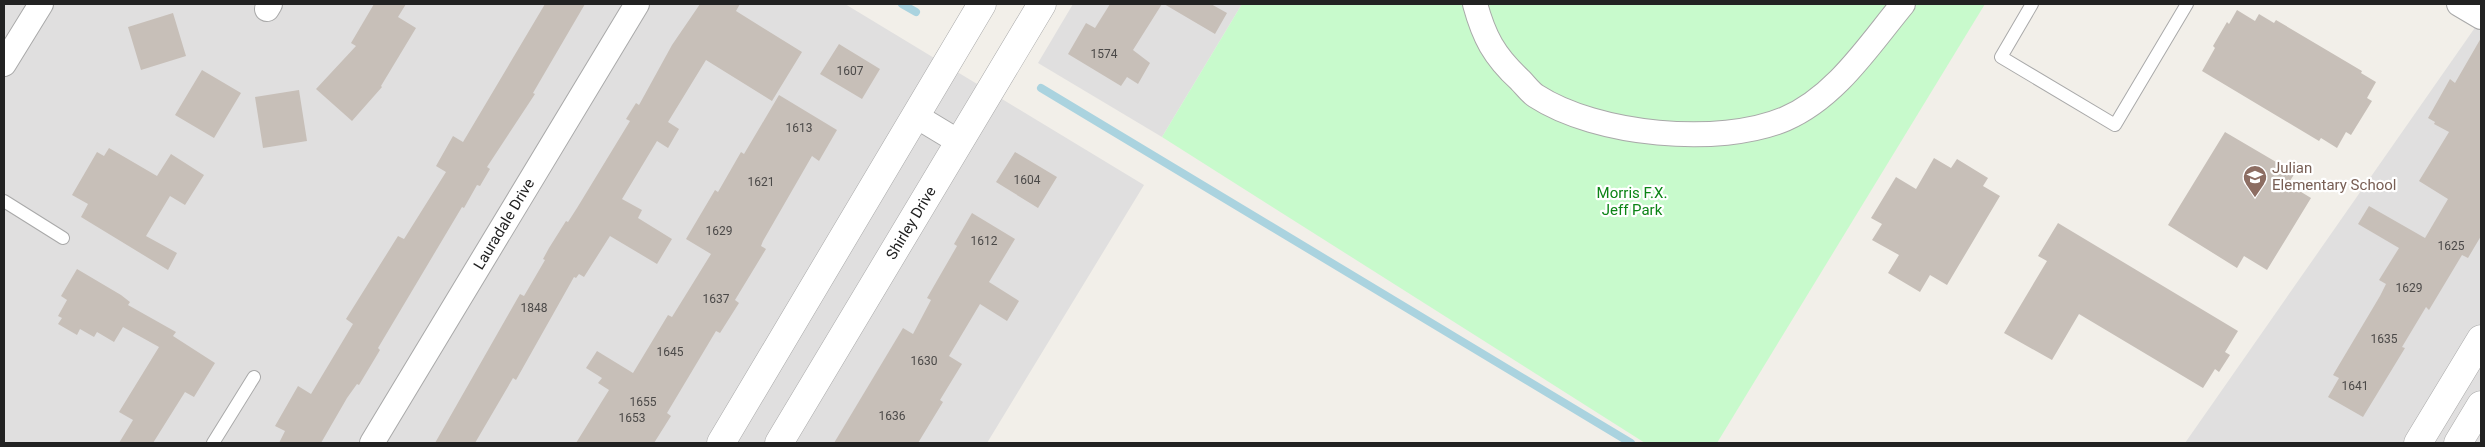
<svg xmlns="http://www.w3.org/2000/svg" width="2485" height="447" font-family="Roboto,sans-serif">
<rect width="100%" height="100%" fill="#f2efe9"/>
<path fill="#e0dfdf" d="M4,4H845L1144,185L987,443H4Z
M1073,4H1242L1162,137L1038,63Z
M2481,19V443H2185Z"/>
<path fill="#c8facc" d="M1242,4H1985L1717,443H1645L1162,137Z"/>
<g fill="none" stroke-linecap="round" stroke-linejoin="round">
<path stroke="#aad3df" stroke-width="8" d="M902,4L916,12
M1041,88L1631,443"/>
</g>
<path fill="#c7bfb8" d="M374,4H406L398,17L416,28L381,86L382,87L352,121L316,89L356,46L351,43Z
M545,4H585L533,93L535,94L487,167L490,169L480,186L477,185L464,208L462,207L378,348L380,350L359,385L357,384L347,398L321,443H279L285,431L275,426L298,386L311,394L353,324L346,319L398,236L404,239L446,172L436,166L453,136L463,142Z
M700,4H740L736,11L802,52L772,101L706,60L668,122L679,129L668,148L657,141L622,199L642,210L638,218L672,239L657,264L610,236L584,277L579,274L576,278L574,277L516,380L513,378L475,443H435L520,294L524,296L545,260L543,259L549,248L566,221L568,222L577,208L630,121L626,119L636,103L639,105L672,45Z
M1110,4H1162L1133,50L1150,63L1138,84L1127,77L1121,86L1068,54L1086,23L1095,28Z
M1164,4H1211L1227,13L1215,34Z
M2237,10L2255,21L2259,14L2274,23L2276,20L2362,71L2361,73L2376,82L2367,98L2372,101L2351,135L2346,132L2337,148L2321,138L2319,141L2202,71L2215,48L2213,46L2227,22L2229,24Z
M173,13L186,56L141,70L128,27Z
M2481,38V236L2468,258L2462,255L2429,310L2426,307L2402,347L2405,348L2363,417L2328,397L2339,378L2333,375L2380,296L2386,284L2379,280L2399,248L2358,224L2369,206L2425,238L2448,199L2419,181L2449,132L2434,124L2435,122L2428,118L2450,79L2455,83Z
M839,44L880,69L862,99L820,74Z
M202,70L241,93L214,138L175,115Z
M299,90L307,141L263,148L255,97Z
M779,95L837,130L819,161L812,156L763,241L761,246L766,249L735,300L739,303L720,333L716,331L667,413L671,416L654,443H576L609,390L598,383L602,378L586,368L597,351L633,373L668,315L672,317L711,254L686,239L715,190L718,192L741,152L744,154Z
M2225,132L2295,173L2288,184L2311,198L2267,270L2244,256L2237,268L2168,225Z
M109,148L157,176L171,154L204,175L185,205L170,196L146,236L177,253L168,270L81,217L88,204L72,195L97,152L104,156Z
M1015,152L1057,177L1038,208L996,182Z
M1934,158L1951,168L1957,159L1988,178L1983,186L2000,196L1947,285L1930,275L1920,292L1888,273L1899,255L1872,240L1882,224L1871,218L1896,177L1916,189Z
M972,213L1015,239L989,282L1019,301L1007,321L980,304L949,356L962,364L940,400L943,402L918,443H834L903,328L913,334L931,300L927,298L957,246L954,244Z
M2058,223L2238,331L2225,352L2230,355L2219,372L2215,369L2203,388L2079,314L2052,360L2004,333L2047,261L2038,256Z
M77,269L121,295L130,302L128,305L176,332L173,336L215,363L194,397L185,392L153,443H119L133,420L119,412L159,347L123,327L114,342L97,332L94,337L80,329L77,335L58,324L62,318L58,316L67,300L61,296Z"/>
<g fill="none" stroke-linecap="round" stroke-linejoin="round">
<g stroke="#a9a9a9" stroke-width="14">
<path id="service" d="M2032,4L2001,57L2115,125L2187,4
M4,201L63,238
M213,443L254,377"/>
</g>
<g stroke="#a9a9a9" stroke-width="26">
<path id="minor" d="M1475,4C1484,37 1494,56 1520,80C1525,85 1530,92 1536,96C1596,135 1719,147 1785,119C1836,97 1869,45 1903,4
M2459,4L2481,17
M267,9L270,4
M4,64L41,4
M916,116L959,142
M372,443L637,4"/>
</g>
<g stroke="#a9a9a9" stroke-width="29">
<path id="tertiary" d="M721,443L982,4
M779,443L1042,4
M2418,443L2481,339
M2458,443L2481,405"/>
</g>
<use href="#service" stroke="#fff" stroke-width="12"/>
<use href="#minor" stroke="#fff" stroke-width="24"/>
<use href="#tertiary" stroke="#fff" stroke-width="28"/>
</g>
<defs>
<g id="school-pin" transform="scale(1.25)"><path d="M0 17L-7.5 6A9.5 9.5 0 1 1 7.5 6Z" fill="#8d6e63" stroke="#fff"/><path d="M0-5L7-2L0 1L-7-2ZM-4 1L0 2.5L4 1V4Q0 6-4 4Z" fill="#fff"/></g>
</defs>
<g fill-rule="evenodd">
<use href="#school-pin" x="2255" y="177"/>
</g>
<g text-anchor="middle" dominant-baseline="central" stroke-width="4.5" stroke-linejoin="round" paint-order="stroke">
<g font-size="12" fill="#4b4948">
<text x="1104" y="54">1574</text>
<text x="850" y="71">1607</text>
<text x="799" y="128">1613</text>
<text x="1027" y="180">1604</text>
<text x="761" y="182">1621</text>
<text x="719" y="231">1629</text>
<text x="984" y="241">1612</text>
<text x="2451" y="246">1625</text>
<text x="2409" y="288">1629</text>
<text x="716" y="299">1637</text>
<text x="534" y="308">1848</text>
<text x="2384" y="339">1635</text>
<text x="670" y="352">1645</text>
<text x="924" y="361">1630</text>
<text x="2355" y="386">1641</text>
<text x="643" y="402">1655</text>
<text x="892" y="416">1636</text>
<text x="632" y="418">1653</text>
</g>
<g font-size="15" fill="#785e54" stroke="#fff" text-anchor="start">
<text x="2272" y="168">Julian<tspan x="2272" dy="17">Elementary School</tspan></text>
</g>
<g font-size="15" fill="#0c8416" stroke="#fff">
<text x="1632" y="193">Morris F.X.<tspan x="1632" dy="17">Jeff Park</tspan></text>
</g>
<g font-size="15" fill="#222" stroke="#fff">
<text transform="translate(911 223) rotate(-59)">Shirley Drive</text>
<text transform="translate(504 224) rotate(-59)">Lauradale Drive</text>
</g>
</g>
<rect width="2485" height="447" fill="none" stroke="#222222" stroke-width="10"/>
</svg>
